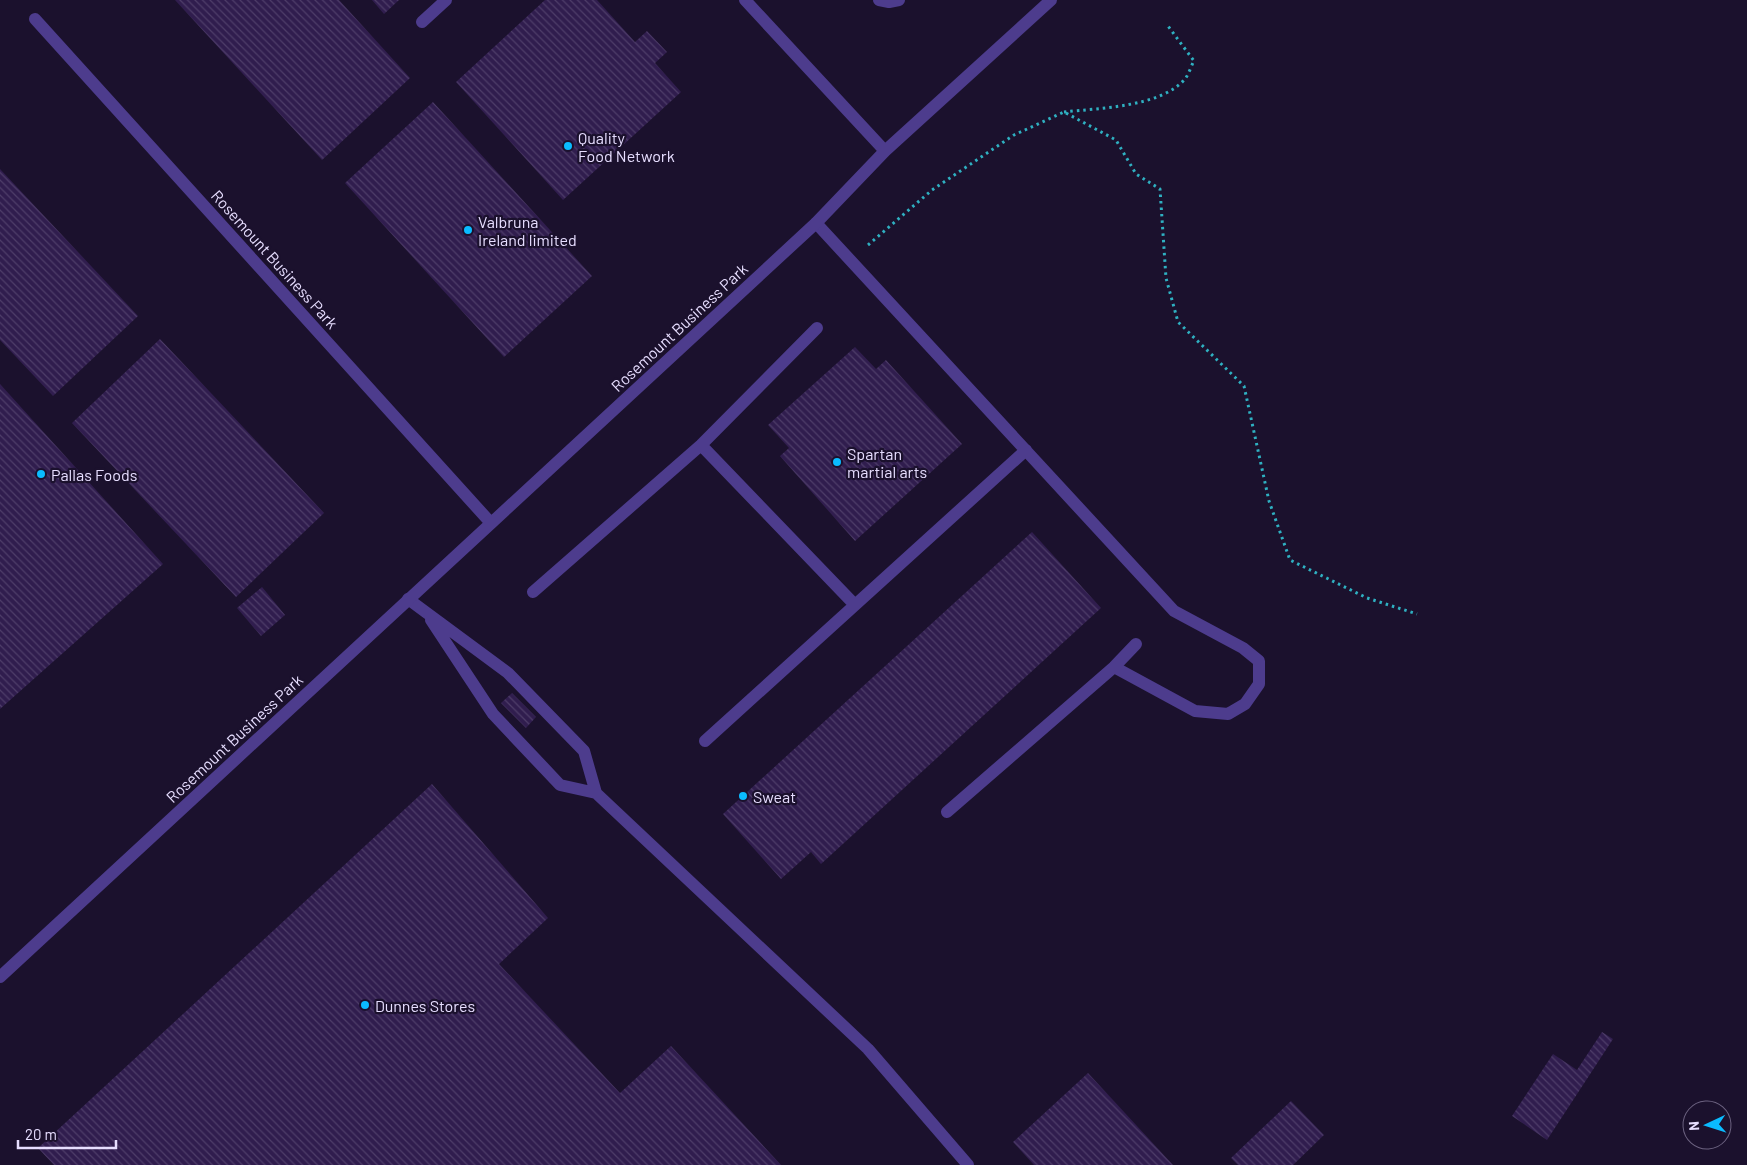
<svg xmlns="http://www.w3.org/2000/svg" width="1747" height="1165" font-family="Barlow,sans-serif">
<defs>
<pattern id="building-back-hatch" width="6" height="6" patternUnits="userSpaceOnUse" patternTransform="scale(1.25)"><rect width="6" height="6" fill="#301d4e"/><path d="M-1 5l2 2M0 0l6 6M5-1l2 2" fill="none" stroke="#4e3d69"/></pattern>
</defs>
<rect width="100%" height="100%" fill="#1b112d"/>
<path fill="url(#building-back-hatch)" d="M175,0H339L410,78L322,160Z
M372,0H399L384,14Z
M545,0H597L635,42L647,31L667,52L655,63L681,92L563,200L456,82Z
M433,102L592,276L504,357L345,183Z
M0,169L138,316L53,396L0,340Z
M160,339L324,513L236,597L72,423Z
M855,347L876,369L886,360L962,444L855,541L780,456L789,448L768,425Z
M0,384L163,564L0,709Z
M1032,532L1101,608L821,864L811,852L781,879L723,814Z
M262,587L285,615L261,636L237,608Z
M512,693L536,717L526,728L501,703Z
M432,784L548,918L499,964L620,1093L671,1046L781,1165H54L38,1148Z
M1602,1032L1613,1039L1547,1140L1512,1116L1553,1054L1577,1070Z
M1088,1073L1173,1165H1034L1013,1142Z
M1291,1101L1324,1135L1293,1165H1238L1231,1158Z"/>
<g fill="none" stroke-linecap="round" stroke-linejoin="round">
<path stroke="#2fb0c1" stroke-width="3" stroke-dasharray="2.5 4" stroke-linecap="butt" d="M1064,112C1100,108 1161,107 1185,79C1189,74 1191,66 1194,61L1168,26
M868,245L932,190L1014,135L1064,112L1116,140L1136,174L1160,189L1166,278L1178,322L1244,386L1269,501L1290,560L1367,598L1417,614"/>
<path stroke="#4d3c8d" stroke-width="12" d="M879,0L889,2L899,0
M422,22L446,0
M816,223L1174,611L1243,648L1259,661V684L1245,704L1228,714L1195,711L1114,667
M701,445L855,605
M533,592L701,445L817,328
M408,599L508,673L584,751L596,793L868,1049L968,1165
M431,620L493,714L560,785L596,793
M705,741L1026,450
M947,812L1114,667L1136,644"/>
<path stroke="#4d3c8d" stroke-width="12" d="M745,0L885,151
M35,19L490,522
M0,977L816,223L885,151L1051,0"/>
</g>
<g fill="#0abbff" stroke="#1b112d" stroke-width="2">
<circle cx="568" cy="146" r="5"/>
<circle cx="468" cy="230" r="5"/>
<circle cx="837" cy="462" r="5"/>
<circle cx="41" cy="474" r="5"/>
<circle cx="743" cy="796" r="5"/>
<circle cx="365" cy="1005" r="5"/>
</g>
<g text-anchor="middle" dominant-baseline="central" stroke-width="4.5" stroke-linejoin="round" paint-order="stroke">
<g font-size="16" fill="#e7deff" stroke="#1b112d" text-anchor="start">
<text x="578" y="137">Quality<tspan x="578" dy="18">Food Network</tspan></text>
<text x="478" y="221">Valbruna<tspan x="478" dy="18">Ireland limited</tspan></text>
<text x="847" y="453">Spartan<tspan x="847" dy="18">martial arts</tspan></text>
<text x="51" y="474">Pallas Foods</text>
<text x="753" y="796">Sweat</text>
<text x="375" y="1005">Dunnes Stores</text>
</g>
<g font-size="16" fill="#e7deff" stroke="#1b112d">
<text transform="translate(275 259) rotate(48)">Rosemount Business Park</text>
<text transform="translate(679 327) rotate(-43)">Rosemount Business Park</text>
<text transform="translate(234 738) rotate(-43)">Rosemount Business Park</text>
</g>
</g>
<g transform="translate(1707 1125) rotate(266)"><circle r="24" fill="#1b112d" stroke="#6d6381"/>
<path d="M0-4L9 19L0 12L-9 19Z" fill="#0abbff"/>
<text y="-8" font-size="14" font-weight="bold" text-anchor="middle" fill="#e7deff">N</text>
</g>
<path d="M18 1140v8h98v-8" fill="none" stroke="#e7deff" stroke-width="2.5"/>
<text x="25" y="1140" font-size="15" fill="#e7deff" stroke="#1b112d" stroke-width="4" paint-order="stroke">20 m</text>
</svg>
